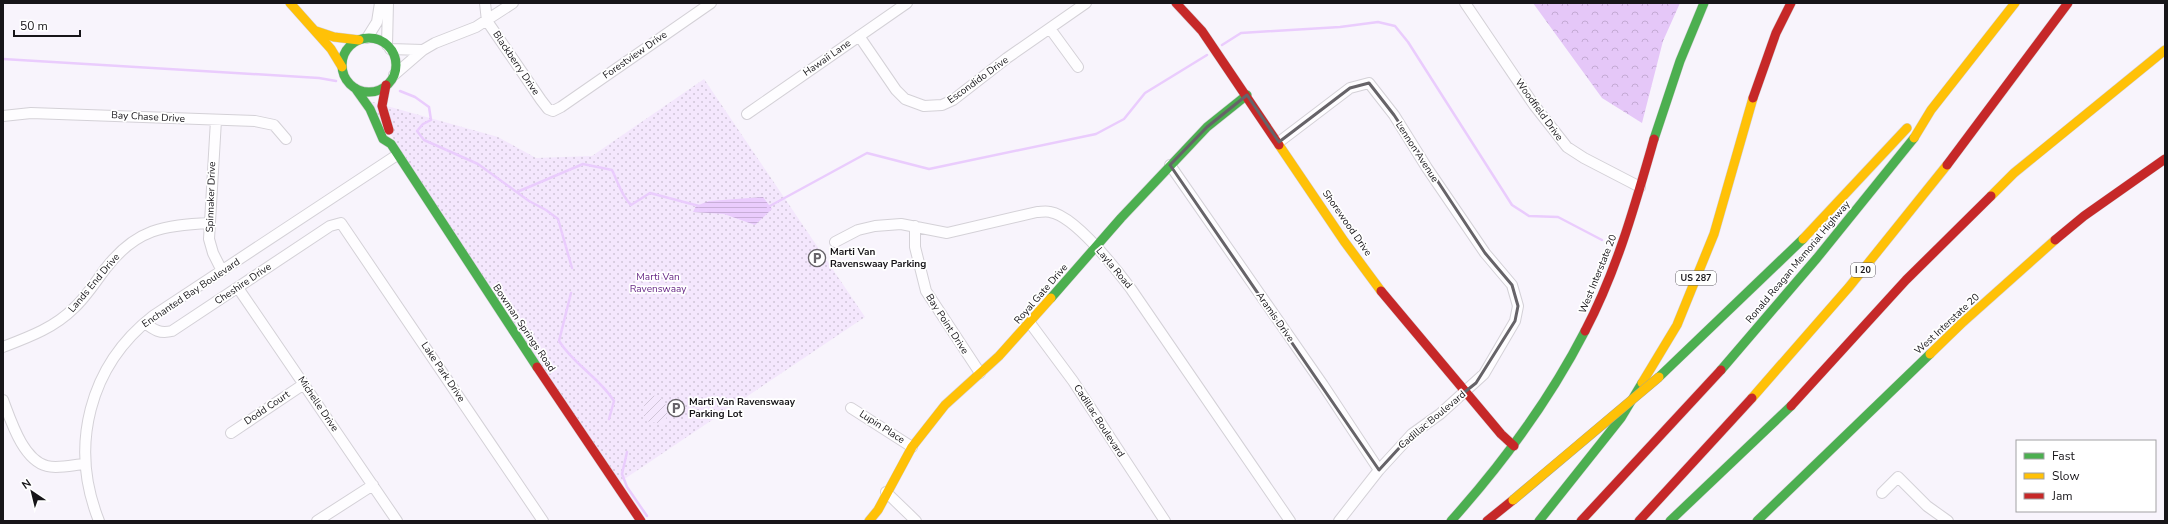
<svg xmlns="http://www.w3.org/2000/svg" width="2168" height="524" font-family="'Nunito Sans',sans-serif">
<defs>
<pattern id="forest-crowns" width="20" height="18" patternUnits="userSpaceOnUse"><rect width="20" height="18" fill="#e5c7f8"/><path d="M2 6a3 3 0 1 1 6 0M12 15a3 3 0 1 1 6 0" fill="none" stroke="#c4aad4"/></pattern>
<pattern id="park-dots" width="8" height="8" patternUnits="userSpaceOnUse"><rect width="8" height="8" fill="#f4e7fd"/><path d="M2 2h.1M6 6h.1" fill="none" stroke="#d0c5d8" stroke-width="1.8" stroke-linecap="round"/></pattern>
<pattern id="garden-furrows" width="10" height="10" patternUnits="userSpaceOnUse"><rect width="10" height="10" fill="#f4e7fd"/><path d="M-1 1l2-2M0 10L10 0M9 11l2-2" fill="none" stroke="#d0c5d8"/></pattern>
<pattern id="water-rules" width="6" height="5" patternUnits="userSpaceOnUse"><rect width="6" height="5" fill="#eaccfd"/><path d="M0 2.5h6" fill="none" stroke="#c8aed8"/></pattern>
</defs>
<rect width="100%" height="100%" fill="#f8f4fc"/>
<path fill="url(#forest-crowns)" d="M1533,3H1680L1663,41L1642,123L1602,98Z"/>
<path fill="url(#park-dots)" d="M704,79L865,317L617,484L369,101L498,137L536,158L592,156Z"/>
<path fill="url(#garden-furrows)" d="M652,395C666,399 669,407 666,420L663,424L646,421C641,414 643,399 652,395Z"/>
<path fill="url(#water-rules)" d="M763,197L772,209L755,225L724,214L693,212L696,206L709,201Z"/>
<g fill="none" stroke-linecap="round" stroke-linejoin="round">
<path stroke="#eaccfd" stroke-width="2.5" d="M1222,45L1241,33L1340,27L1378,22L1395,26L1408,42L1512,205L1529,216L1558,217L1602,240
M3,59L319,78L336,81
M400,91L415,97L429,107L431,120L423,124L417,131L424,140L478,164L529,201L546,210L558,219L572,268
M517,192L583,164L612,170C618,182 621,195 631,205L650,193L699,206
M768,207L867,153L929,169L1096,134L1124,119L1145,93L1207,55
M571,293L559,341C574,365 599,377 614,401L609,419
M627,452L622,474L627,487L647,516"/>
<g stroke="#d4d1d7" stroke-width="12">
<path id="street" d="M485,3L487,21L541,100L548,109L553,111L561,107L711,3
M1465,3L1534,105L1567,147L1584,158L1640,187
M1051,30L1078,67
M859,36L896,90L905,99L924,106L942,105L953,100L1007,58L1086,3
M367,38L377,22L380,3
M387,45L388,3
M390,49L423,50
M394,75L423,50L435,43L476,27L513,3
M747,114L907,3
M3,116L31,113L255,121L274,125L286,139
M216,120L209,239L213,253L222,271
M1279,142L1350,88L1369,83L1394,115L1427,168L1485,253L1512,285L1518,306L1515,321L1484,374L1440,414L1412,434L1379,470L1339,521
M1170,165L1323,385L1379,470
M915,226V247L926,291L980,373
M835,242L858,230L875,226L901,224L947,233L1037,212C1041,212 1046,211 1050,212C1075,216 1116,269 1131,289L1290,521
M238,288L397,521
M145,323C154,330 160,334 172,331L330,226L341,223L543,521
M1030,323L1073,381L1165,521
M3,347C29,337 54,328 74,308C86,297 96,281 106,268C136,229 164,225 210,223
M3,400C11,421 23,460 47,466C57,469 73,465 84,464
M851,408L912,447
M231,433L304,384
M886,492L916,521
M1882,493L1898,477L1927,506L1948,521
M99,521C69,446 89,366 153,316L397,155
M317,521L373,485"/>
</g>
<g stroke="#d4d1d7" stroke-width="10">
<path id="fast" d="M342 65a27 27 0 1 1 54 0a27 27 0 1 1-54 0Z
M355,88L370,109L383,139L391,144L537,367
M1654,139L1680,61L1704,3
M1051,298L1121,218L1207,127L1247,95
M1721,370L1817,258L1914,138
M1659,377L1803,239
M1451,521C1503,463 1549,401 1585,331
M1539,521L1621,418L1642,383
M1670,521L1791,406
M1757,521L1930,354"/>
</g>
<g stroke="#d4d1d7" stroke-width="10">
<path id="slow" d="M290,3L331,49L342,67
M316,31L334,37L359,40
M1914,138L1931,110L2015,3
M1279,145L1344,241L1381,291
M1991,196L2014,173L2165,50
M1803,239L1907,128
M1930,354L1962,323L2055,240
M1642,383L1677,325L1714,234L1753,98
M1752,398L1849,287L1947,165
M869,521L878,510L912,447L945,405L999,356L1051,298"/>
</g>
<g stroke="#d4d1d7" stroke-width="10">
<path id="jam" d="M1176,3L1202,31L1279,145
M386,85L382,106L389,130
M1753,98L1776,33L1791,3
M1947,165L2068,3
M2055,240L2084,216L2165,159
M1381,291L1501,434L1514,446
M1585,331C1617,270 1635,205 1654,139
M537,367L641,521
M1791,406L1906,280L1991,196
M1487,521L1513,500
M1581,521L1721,370
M1639,521L1752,398"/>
</g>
<use href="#street" stroke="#fefdff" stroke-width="10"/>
<use href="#fast" stroke="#4caf50" stroke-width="9"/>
<use href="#slow" stroke="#ffc107" stroke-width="9"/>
<use href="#jam" stroke="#c62828" stroke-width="9"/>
<g stroke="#a8a591" stroke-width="10" stroke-linecap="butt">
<path id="slow-bridge" d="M1513,500L1659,377"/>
</g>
<use href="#slow-bridge" stroke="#ffc107" stroke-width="9"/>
</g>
<path fill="none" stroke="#666368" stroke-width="3" stroke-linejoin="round" d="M1369,83L1394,115L1485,253L1512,285L1518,306L1515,321L1476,383L1412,434L1379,470L1170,165L1207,127L1247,95L1279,142L1350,88Z"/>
<defs>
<g id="parking-ring" transform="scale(0.9)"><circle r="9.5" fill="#fff" stroke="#666368" stroke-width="1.5"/><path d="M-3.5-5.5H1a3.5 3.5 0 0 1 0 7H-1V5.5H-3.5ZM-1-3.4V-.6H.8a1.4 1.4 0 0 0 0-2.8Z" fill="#666368"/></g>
</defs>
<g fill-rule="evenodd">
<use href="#parking-ring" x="817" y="258"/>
<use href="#parking-ring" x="676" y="408"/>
</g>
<g text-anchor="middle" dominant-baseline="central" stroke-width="3.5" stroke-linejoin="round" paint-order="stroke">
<g fill="#fff" stroke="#5d5b5e" stroke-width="1">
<rect x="1851" y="263" width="24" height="14" rx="3"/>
<rect x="1676" y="271" width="40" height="14" rx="3"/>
</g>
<g font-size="9" font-weight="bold" fill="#171519">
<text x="1863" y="270">I 20</text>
<text x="1696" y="278">US 287</text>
</g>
<g font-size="10" fill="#171519" stroke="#fff">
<text transform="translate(635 55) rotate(-35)">Forestview Drive</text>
<text transform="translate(827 58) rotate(-35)">Hawaii Lane</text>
<text transform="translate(516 63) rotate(56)">Blackberry Drive</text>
<text transform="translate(978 80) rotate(-36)">Escondido Drive</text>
<text transform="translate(1539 110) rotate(54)">Woodfield Drive</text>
<text transform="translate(148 117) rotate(3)">Bay Chase Drive</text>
<text transform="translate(1417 152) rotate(57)">Lennon Avenue</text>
<text transform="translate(211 197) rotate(-88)">Spinnaker Drive</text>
<text transform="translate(1347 223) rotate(55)">Shorewood Drive</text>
<text transform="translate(1798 262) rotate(-50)">Ronald Reagan Memorial Highway</text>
<text transform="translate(1114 268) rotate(50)">Layla Road</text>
<text transform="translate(1598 274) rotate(-68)">West Interstate 20</text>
<text transform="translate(94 283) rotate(-50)">Lands End Drive</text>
<text transform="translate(243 284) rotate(-34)">Cheshire Drive</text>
<text transform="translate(191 293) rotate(-34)">Enchanted Bay Boulevard</text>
<text transform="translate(1041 294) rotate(-49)">Royal Gate Drive</text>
<text transform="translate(1275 317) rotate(55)">Aramis Drive</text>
<text transform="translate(947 324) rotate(57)">Bay Point Drive</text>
<text transform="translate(1947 324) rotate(-43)">West Interstate 20</text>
<text transform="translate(524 328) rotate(56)">Bowman Springs Road</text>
<text transform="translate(443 372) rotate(56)">Lake Park Drive</text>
<text transform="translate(318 404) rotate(56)">Michelle Drive</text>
<text transform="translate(267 408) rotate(-34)">Dodd Court</text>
<text transform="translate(1432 420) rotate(-40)">Cadillac Boulevard</text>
<text transform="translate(1099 421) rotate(57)">Cadillac Boulevard</text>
<text transform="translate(882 427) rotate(33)">Lupin Place</text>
</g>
<g font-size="10" font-weight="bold" fill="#171519" stroke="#fff" text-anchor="start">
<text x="830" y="252">Marti Van<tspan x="830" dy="12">Ravenswaay Parking</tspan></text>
<text x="689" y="402">Marti Van Ravenswaay<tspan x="689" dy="12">Parking Lot</tspan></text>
</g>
<g font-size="10" fill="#662785" stroke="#fff">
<text x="658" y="277">Marti Van<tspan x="658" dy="12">Ravenswaay</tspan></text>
</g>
</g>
<rect width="2168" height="524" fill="none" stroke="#171519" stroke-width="8"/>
<rect x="2016" y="440" width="140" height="72" fill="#ffffff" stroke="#a2a1a3"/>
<rect x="2024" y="453" width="20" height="6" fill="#4caf50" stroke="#a2a1a3"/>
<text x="2052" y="460" font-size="12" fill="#171519">Fast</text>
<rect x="2024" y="473" width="20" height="6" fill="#ffc107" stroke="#a2a1a3"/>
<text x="2052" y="480" font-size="12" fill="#171519">Slow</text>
<rect x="2024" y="493" width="20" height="6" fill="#c62828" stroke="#a2a1a3"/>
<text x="2052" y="500" font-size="12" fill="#171519">Jam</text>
<g transform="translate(32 492) rotate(325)" stroke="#ffffff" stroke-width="3" paint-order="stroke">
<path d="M0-3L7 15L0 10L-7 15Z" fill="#171519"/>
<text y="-6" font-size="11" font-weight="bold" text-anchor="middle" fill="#171519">N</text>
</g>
<path d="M14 30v6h66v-6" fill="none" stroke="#171519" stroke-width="2"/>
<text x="20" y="30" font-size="12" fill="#171519" stroke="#ffffff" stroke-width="3" paint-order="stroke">50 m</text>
</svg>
